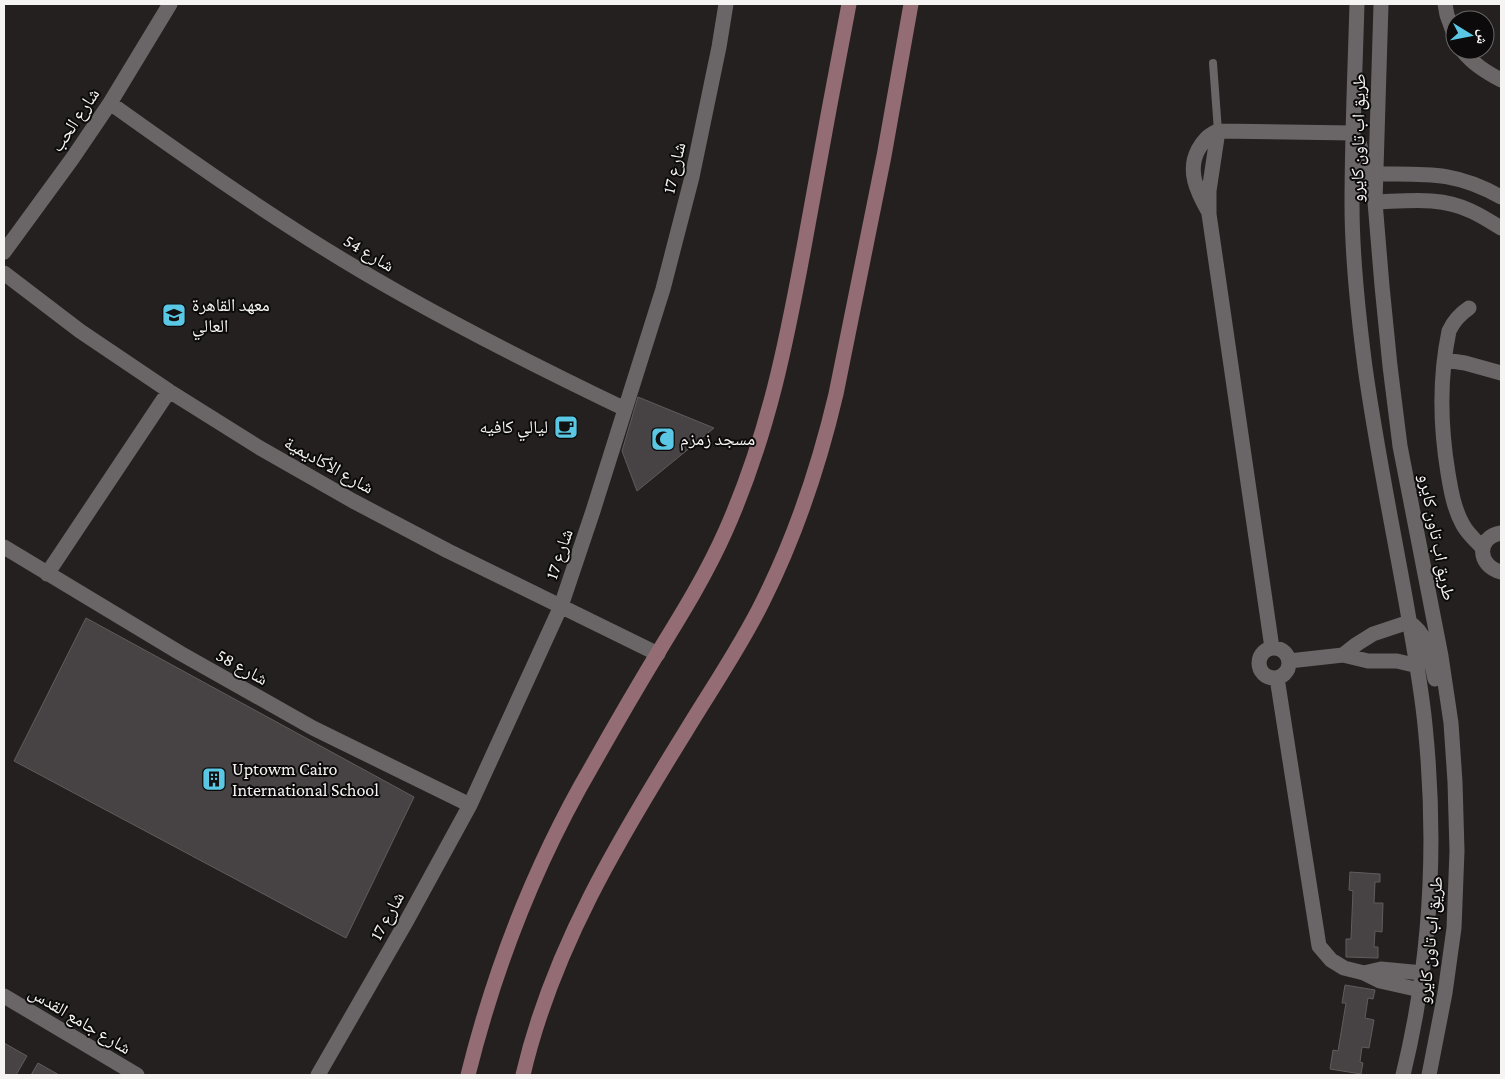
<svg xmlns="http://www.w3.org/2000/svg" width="1505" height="1079" font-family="'Crimson Pro','Noto Naskh Arabic',serif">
<rect width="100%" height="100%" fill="#242020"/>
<path fill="#474243" stroke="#605b5c" d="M638,397L714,428L637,491L622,451Z
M86,618L414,797L346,938L14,761Z
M1350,872L1380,874V882H1375L1374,903H1383L1382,932L1375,931L1374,947H1378V958L1346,957V939H1351L1353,891L1349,890Z
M1345,985L1375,990L1373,999L1368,998L1365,1018L1374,1020L1369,1048L1362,1047L1360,1062L1363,1063L1361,1074L1330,1069L1333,1050L1338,1051L1346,1003H1342Z
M4,1043L27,1056L16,1075H4Z
M38,1063L59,1075H60H31Z"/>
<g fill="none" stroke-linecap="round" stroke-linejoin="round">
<path stroke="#6a6566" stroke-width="8" d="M1213,63L1218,131"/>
<path stroke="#6a6566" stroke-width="15" d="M1445,4L1447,15L1455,37
M1462,50C1473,64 1486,72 1501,80
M110,103C205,171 301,238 403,295C476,336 550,373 625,409
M1218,131L1209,191V214L1272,648
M1376,174C1427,174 1455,171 1501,197
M1375,202C1407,201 1441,196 1471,211C1482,216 1491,222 1501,228
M1208,211C1197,191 1187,171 1198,150C1203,141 1208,135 1218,131L1353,133
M4,252L72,159L110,103L170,4
M4,273L80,331L169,391L260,448L353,501L448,551L658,654
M1469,308C1460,314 1454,320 1449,331C1439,379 1440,425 1448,473C1451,491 1454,509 1463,525C1468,534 1476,541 1483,548
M1445,360L1465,363L1501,373
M1501,533C1476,537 1477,566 1501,572
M4,547L180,653L313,728L470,805
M47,574L169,391
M1259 663a15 15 0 1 1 30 0a15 15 0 1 1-30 0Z
M1343,655L1357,644L1373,634L1409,622
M1289,661L1343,655L1368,661H1397L1418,666
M1277,678L1319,946L1331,960L1344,968L1364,973L1380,981L1420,990
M1364,973L1381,969L1423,973
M4,996L137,1075
M318,1075L406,922L470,805L561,606L593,511L663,289L692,177L719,47L726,4"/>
<path stroke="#6a6566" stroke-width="15" d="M1357,4C1355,71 1352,138 1352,204C1352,258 1358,313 1365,367C1376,446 1392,524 1406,602C1413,643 1421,684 1425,725C1437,842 1431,961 1403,1075
M1381,4L1375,202L1382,286L1390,366L1400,446L1441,656L1451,723L1455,782L1457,851L1454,928L1445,993L1429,1075
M1359,143L1362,153L1365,180L1373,197
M1409,622C1429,635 1430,658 1435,679"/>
<path stroke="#936c74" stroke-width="15" d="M468,1075C495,967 536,862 592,766C614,727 636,689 659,651C683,612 707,573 726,530C769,433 787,340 806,236C820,159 834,81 849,4
M523,1075C552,950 619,839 686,731C712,688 741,646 763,601C796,535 819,466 836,394L884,156L911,4"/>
</g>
<defs>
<g id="university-square" transform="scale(1.25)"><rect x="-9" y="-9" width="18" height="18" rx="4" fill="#5ac8e5" stroke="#0c0a0a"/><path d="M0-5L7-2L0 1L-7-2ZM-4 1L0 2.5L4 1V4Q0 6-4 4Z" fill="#111"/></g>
<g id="cafe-square" transform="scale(1.25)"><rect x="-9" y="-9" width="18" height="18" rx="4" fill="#5ac8e5" stroke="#0c0a0a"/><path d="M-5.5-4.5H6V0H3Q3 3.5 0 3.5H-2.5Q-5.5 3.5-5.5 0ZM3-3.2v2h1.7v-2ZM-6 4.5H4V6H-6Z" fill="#111"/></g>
<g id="mosque-square" transform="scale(1.25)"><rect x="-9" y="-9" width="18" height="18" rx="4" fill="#5ac8e5" stroke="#0c0a0a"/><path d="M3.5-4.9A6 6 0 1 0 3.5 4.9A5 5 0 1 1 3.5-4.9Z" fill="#111"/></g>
<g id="building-square" transform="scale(1.25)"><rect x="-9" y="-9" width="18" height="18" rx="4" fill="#5ac8e5" stroke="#0c0a0a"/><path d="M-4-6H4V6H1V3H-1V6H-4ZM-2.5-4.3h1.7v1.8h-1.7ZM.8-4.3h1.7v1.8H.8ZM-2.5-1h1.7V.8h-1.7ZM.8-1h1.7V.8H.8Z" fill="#111"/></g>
</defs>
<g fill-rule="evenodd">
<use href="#university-square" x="174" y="315"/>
<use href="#cafe-square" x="566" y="427"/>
<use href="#mosque-square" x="663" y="439"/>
<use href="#building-square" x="214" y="779"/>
</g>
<g text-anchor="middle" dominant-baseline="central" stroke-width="4" stroke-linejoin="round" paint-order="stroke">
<g font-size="18" fill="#f6f3f3" stroke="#0c0a0a">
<text transform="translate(75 120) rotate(-56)">شارع الحب</text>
<text transform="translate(1358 138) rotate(-89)">طريق اب تاون كايرو</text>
<text transform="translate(674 168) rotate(-77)">شارع 17</text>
<text transform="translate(369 253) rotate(31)">شارع 54</text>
<text transform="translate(329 465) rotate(29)">شارع الأكاديمية</text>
<text transform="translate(1437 537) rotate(79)">طريق اب تاون كايرو</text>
<text transform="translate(559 554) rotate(-71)">شارع 17</text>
<text transform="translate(242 667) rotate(29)">شارع 58</text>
<text transform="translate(387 916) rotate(-61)">شارع 17</text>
<text transform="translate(1430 940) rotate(-84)">طريق اب تاون كايرو</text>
<text transform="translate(80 1020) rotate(31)">شارع جامع القدس</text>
</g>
<g font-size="18" fill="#f6f3f3" stroke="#0c0a0a" text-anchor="start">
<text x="192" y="305">معهد القاهرة<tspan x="192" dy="21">العالي</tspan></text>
<text x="548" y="427" text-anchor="end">ليالي كافيه</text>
<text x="680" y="439">مسجد زمزم</text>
<text x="232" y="769">Uptowm Cairo<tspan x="232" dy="21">International School</tspan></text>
</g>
</g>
<rect width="1505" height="1079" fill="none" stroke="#f6f3f3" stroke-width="10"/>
<g transform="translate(1470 35) rotate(100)"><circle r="24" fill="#0c0a0a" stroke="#6a6767"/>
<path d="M0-4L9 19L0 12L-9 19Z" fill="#5ac8e5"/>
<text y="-8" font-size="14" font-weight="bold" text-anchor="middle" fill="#f6f3f3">ش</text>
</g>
</svg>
